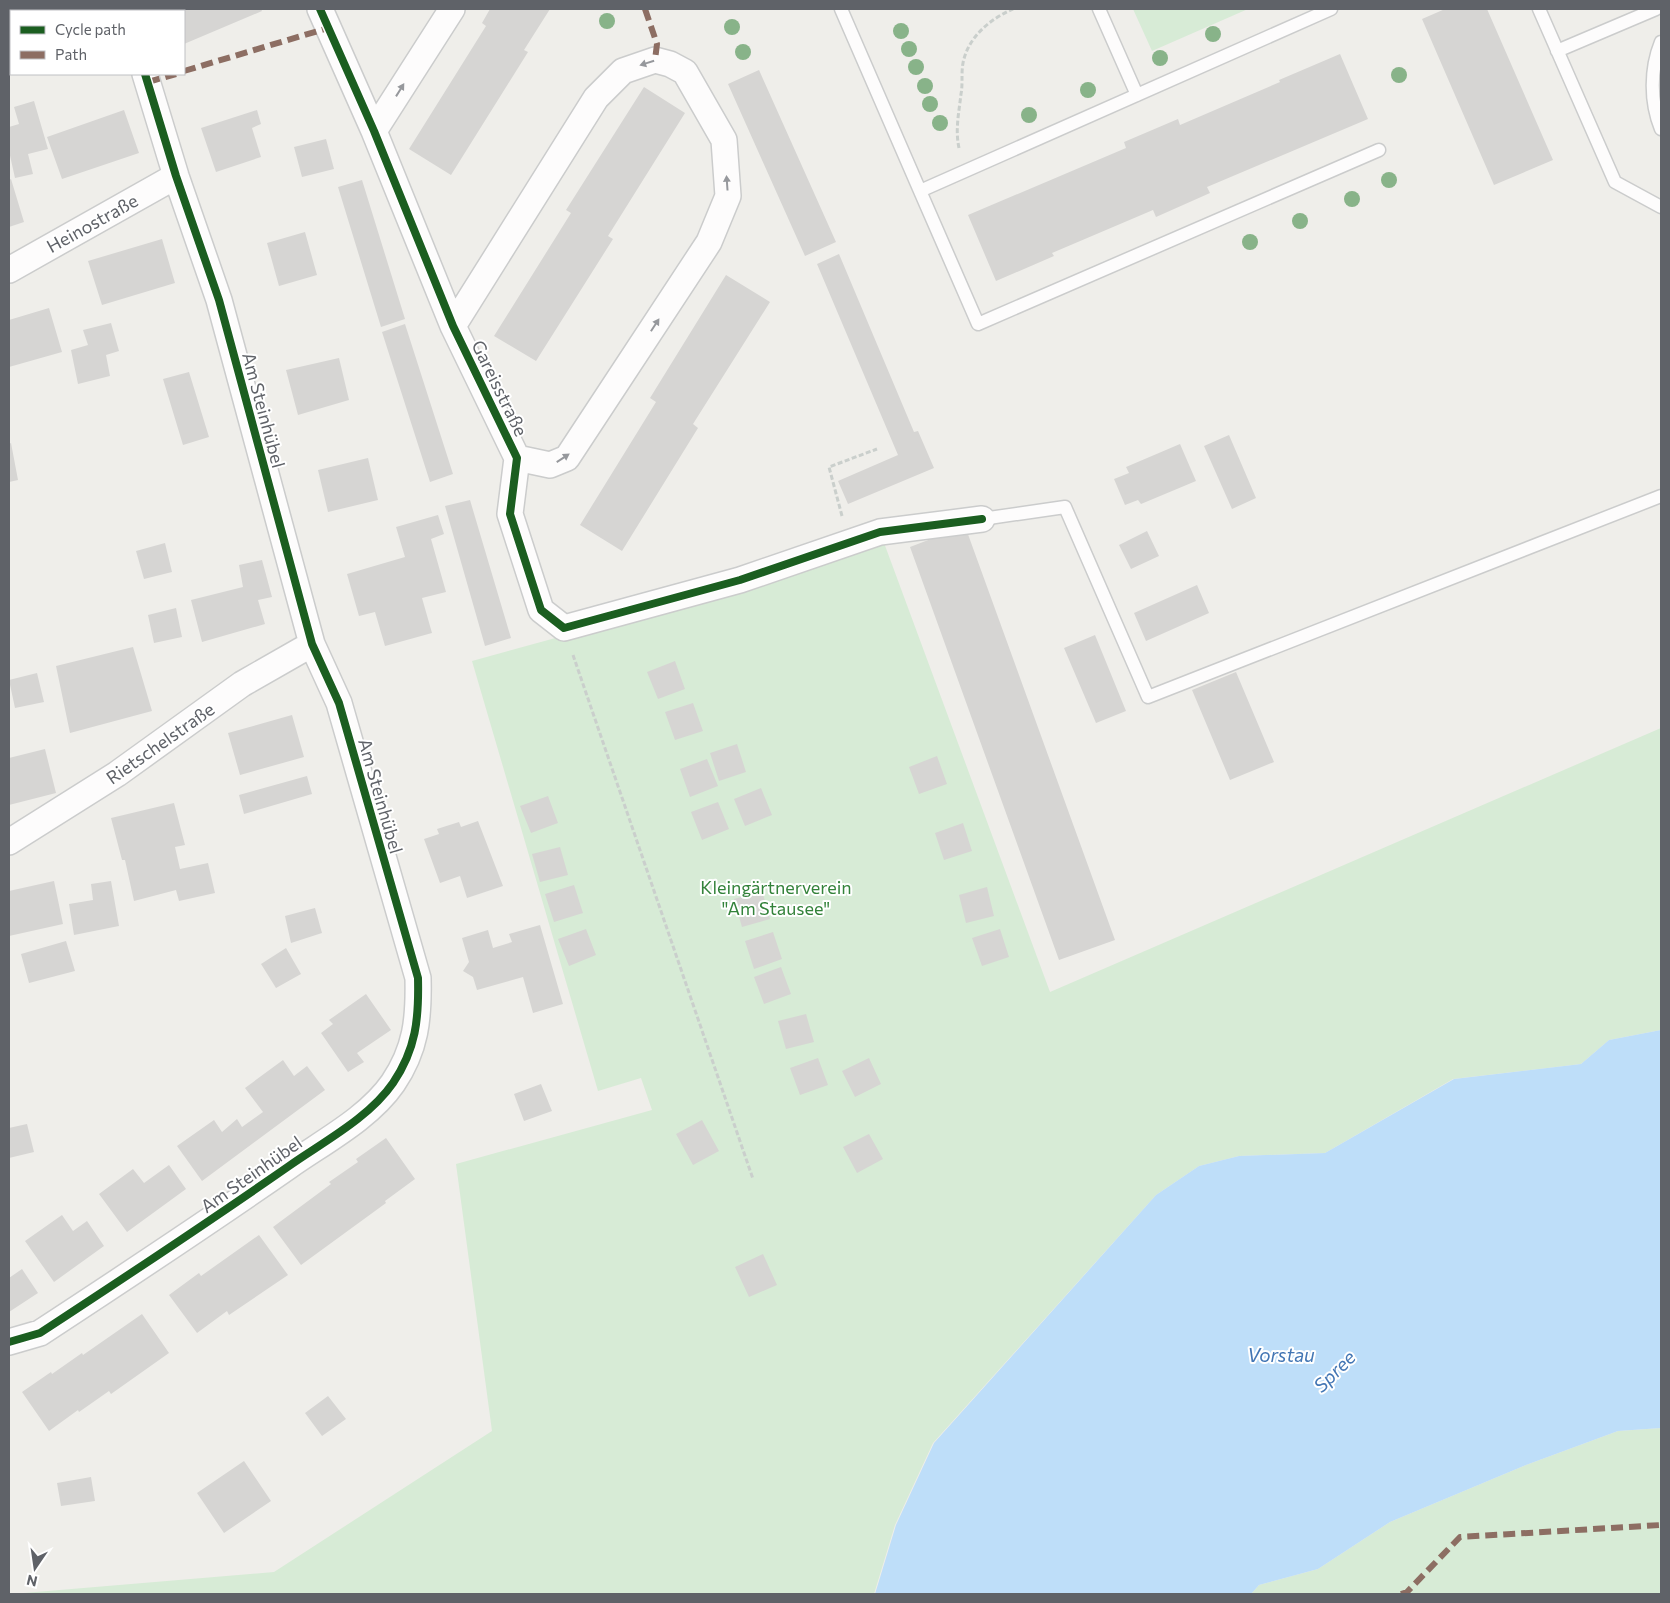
<svg xmlns="http://www.w3.org/2000/svg" width="1670" height="1603" font-family="Commissioner,sans-serif">
<rect width="100%" height="100%" fill="#efeeea"/>
<path fill="#d7ebd6" d="M1133,9H1248L1152,51Z
M880,532L1050,992L1661,728V1030L1609,1040L1581,1064L1453,1079L1325,1153L1239,1156L1199,1166L1156,1195L933,1443L895,1525L874,1594H12L274,1572L492,1431L456,1164L652,1110L641,1078L598,1091L472,661L570,634Z
M1661,1428V1594H1251L1259,1585L1318,1569L1390,1522L1526,1465L1618,1431Z"/>
<path fill="#bedef9" d="M1661,1030V1428L1618,1431L1526,1465L1390,1522L1318,1569L1259,1585L1251,1594H875L896,1525L934,1443L1156,1195L1199,1166L1239,1156L1325,1153L1454,1079L1581,1064L1609,1040Z"/>
<path fill="#d6d5d3" d="M164,9H261L262,11L184,44V11H165Z
M490,9H550L524,50L528,52L451,175L409,149L486,26L482,23Z
M1445,9H1487L1553,160L1494,185L1422,19Z
M1340,54L1368,119L1207,187L1210,193L1156,217L1153,210L1052,253L1054,256L996,281L968,215L1126,148L1124,142L1178,119L1180,125L1280,82L1279,80Z
M759,70L836,242L805,256L728,84Z
M644,87L685,113L608,236L613,239L536,361L494,336L571,213L566,210Z
M34,101L48,149L28,154L33,174L15,178L9,151V127L19,124L14,107Z
M124,110L139,153L62,179L47,137Z
M257,110L261,124L252,128L261,157L216,172L201,128Z
M326,139L334,169L302,177L294,147Z
M11,179L24,222L9,227V180Z
M362,180L405,319L381,327L338,187Z
M305,232L317,275L279,286L267,243Z
M162,239L175,283L102,305L88,261Z
M839,254L914,432L918,431L934,468L848,504L838,481L898,455L817,264Z
M726,275L770,302L693,424L698,428L622,551L580,525L656,402L650,398Z
M49,308L62,352L9,367V320Z
M111,323L119,351L106,355L110,376L78,384L71,350L88,345L83,330Z
M405,324L453,474L430,482L382,332Z
M339,358L349,400L298,415L286,370Z
M189,372L209,437L183,445L163,379Z
M1229,435L1256,498L1232,509L1204,446Z
M11,443L18,480L9,482V444Z
M1180,444L1196,481L1141,504L1138,500L1125,505L1114,479L1129,473L1126,467Z
M368,458L378,500L328,512L318,470Z
M470,500L511,638L485,646L445,506Z
M438,515L444,534L431,539L446,592L422,598L432,633L385,646L375,612L359,616L347,574L405,557L396,527Z
M965,526L1115,940L1059,960L910,547Z
M1147,531L1159,556L1131,569L1119,545Z
M165,543L172,572L144,579L136,551Z
M262,560L272,597L258,600L265,624L202,642L191,600L243,587L239,565Z
M1197,585L1209,613L1146,641L1134,613Z
M176,608L182,637L154,643L148,615Z
M1095,635L1126,711L1096,723L1064,648Z
M133,647L152,711L70,733L56,666Z
M675,661L685,689L658,699L647,672Z
M1236,672L1274,762L1230,780L1192,690Z
M37,673L44,702L15,708L9,680Z
M693,703L703,731L675,740L665,712Z
M292,715L304,757L240,775L228,733Z
M737,744L746,772L719,781L710,753Z
M45,749L56,793L9,805V758Z
M937,756L947,784L919,794L909,767Z
M707,759L718,786L690,797L680,769Z
M307,776L312,794L244,814L239,795Z
M761,788L772,815L745,826L734,799Z
M548,796L558,823L531,833L520,806Z
M718,802L729,829L702,840L691,812Z
M174,803L185,845L175,847L180,869L208,863L215,893L179,901L176,890L134,901L125,860H122L111,818Z
M478,821L503,886L467,898L460,876L440,883L424,839L439,834L437,829L459,822L461,827Z
M963,823L972,851L944,860L935,833Z
M560,847L568,875L540,882L532,854Z
M54,881L63,924L9,936V891Z
M111,881L119,926L74,935L69,904L93,900L91,884Z
M574,885L583,913L554,922L545,894Z
M987,887L994,916L966,923L959,895Z
M762,891L770,919L742,927L734,899Z
M315,908L322,933L291,943L285,916Z
M540,925L563,1004L533,1013L523,977L477,990L473,977L463,971L469,962L462,938L488,930L493,948L512,942L509,934Z
M586,929L596,955L569,966L558,939Z
M1000,929L1009,957L982,966L972,938Z
M773,932L782,959L754,969L745,941Z
M66,941L75,971L29,983L21,954Z
M286,948L301,974L276,988L261,964Z
M781,967L791,994L764,1004L754,977Z
M366,994L391,1030L357,1053L364,1062L348,1072L321,1033L333,1024L329,1020Z
M806,1014L814,1042L786,1049L778,1021Z
M818,1058L828,1085L800,1095L790,1068Z
M869,1058L881,1084L855,1097L842,1071Z
M283,1060L294,1076L307,1066L325,1090L202,1181L177,1146L214,1120L222,1132L237,1119L242,1127L263,1112L245,1088Z
M541,1084L552,1111L524,1121L514,1094Z
M702,1120L719,1151L693,1165L676,1134Z
M27,1124L34,1152L9,1158V1128Z
M869,1134L883,1159L857,1173L843,1147Z
M386,1138L415,1179L385,1201L386,1203L301,1265L273,1227L331,1184L329,1182L358,1162L356,1159Z
M169,1165L186,1189L127,1232L99,1194L133,1169L144,1183Z
M62,1215L73,1231L87,1221L104,1246L54,1282L25,1241Z
M259,1235L288,1275L229,1315L227,1311L197,1333L169,1295L199,1273L201,1276Z
M763,1254L777,1285L749,1297L735,1267Z
M22,1269L38,1293L9,1312V1278Z
M142,1314L169,1353L111,1394L109,1391L79,1412L78,1410L49,1431L22,1392L51,1372L52,1374L82,1353L83,1355Z
M328,1396L346,1419L322,1436L305,1413Z
M244,1461L271,1501L224,1533L197,1493Z
M91,1477L95,1501L61,1506L57,1483Z"/>
<g fill="none" stroke-linecap="round" stroke-linejoin="round">
<g stroke="#cbcccc" stroke-width="15">
<path id="lane" d="M841,9L920,191L1331,9
M1099,9L1137,95
M1539,9L1615,182L1661,207
M1661,42C1650,69 1650,102 1661,129
M1557,51L1656,9
M920,191L978,324L1379,150
M982,519L1065,507L1148,697L1661,496"/>
</g>
<g stroke="#cbcccc" stroke-width="28">
<path id="street" d="M123,9L124,11
M320,9L374,131L453,326L517,458L510,514L541,610L564,628L740,580L880,532L982,519
M374,131L452,9
M9,270L176,176
M453,326L596,98L623,71L655,60L670,64L685,72L724,140L728,196L709,242L567,458L550,465L517,458
M9,842L117,774L242,684L312,644
M9,1342L40,1333C124,1278 207,1223 289,1166C323,1142 369,1118 393,1083C416,1049 419,1019 418,978L339,703L312,644L219,300L176,176L145,74"/>
</g>
<path stroke="#cacfcc" stroke-width="3" stroke-dasharray="5 2.5" stroke-linecap="butt" d="M959,148C955,130 959,112 961,94C963,84 961,74 963,63C968,37 990,19 1013,9
M842,516L829,467L877,449
M573,655L753,1179"/>
<use href="#lane" stroke="#fdfcfc" stroke-width="12"/>
<use href="#street" stroke="#fdfcfc" stroke-width="25"/>
<path stroke="#8d6e63" stroke-width="6" stroke-dasharray="12 6" stroke-linecap="butt" d="M645,9L657,44L655,60
M184,71L328,28
M148,82L176,74
M1401,1594L1407,1592L1460,1537L1661,1525"/>
<g stroke="#fff" stroke-width="11">
<path id="cycleway" d="M320,9L374,131L453,326L517,458L510,514L541,610L564,628L740,580L880,532L982,519
M9,1342L40,1333C124,1278 207,1223 289,1166C323,1142 369,1118 393,1083C416,1049 419,1019 418,978L339,703L312,644L219,300L176,176L145,74"/>
</g>
<use href="#cycleway" stroke="#1b5e20" stroke-width="8"/>
</g>
<g fill="#88b389">
<circle cx="607" cy="21" r="8"/>
<circle cx="732" cy="27" r="8"/>
<circle cx="901" cy="31" r="8"/>
<circle cx="1213" cy="34" r="8"/>
<circle cx="909" cy="49" r="8"/>
<circle cx="743" cy="52" r="8"/>
<circle cx="1160" cy="58" r="8"/>
<circle cx="916" cy="67" r="8"/>
<circle cx="1399" cy="75" r="8"/>
<circle cx="925" cy="86" r="8"/>
<circle cx="1088" cy="90" r="8"/>
<circle cx="930" cy="104" r="8"/>
<circle cx="1029" cy="115" r="8"/>
<circle cx="940" cy="123" r="8"/>
<circle cx="1389" cy="180" r="8"/>
<circle cx="1352" cy="199" r="8"/>
<circle cx="1300" cy="221" r="8"/>
<circle cx="1250" cy="242" r="8"/>
</g>
<defs><path id="oneway-solid" d="M-6-.8H1V-3.2L6.5 0L1 3.2V.8H-6Z" transform="scale(1.25)"/></defs>
<g fill="#96989c">
<use href="#oneway-solid" transform="translate(647 63) rotate(162)"/>
<use href="#oneway-solid" transform="translate(400 90) rotate(-58)"/>
<use href="#oneway-solid" transform="translate(727 183) rotate(-94)"/>
<use href="#oneway-solid" transform="translate(655 325) rotate(-57)"/>
<use href="#oneway-solid" transform="translate(563 458) rotate(-33)"/>
</g>
<g text-anchor="middle" dominant-baseline="central" stroke-width="4" stroke-linejoin="round" paint-order="stroke">
<g font-size="18" fill="#5f6268" stroke="#fff">
<text transform="translate(92 223) rotate(-29)">Heinostraße</text>
<text transform="translate(500 388) rotate(64)">Gareisstraße</text>
<text transform="translate(264 410) rotate(75)">Am Steinhübel</text>
<text transform="translate(160 743) rotate(-35)">Rietschelstraße</text>
<text transform="translate(381 796) rotate(74)">Am Steinhübel</text>
<text transform="translate(251 1174) rotate(-35)">Am Steinhübel</text>
</g>
<g font-size="18" fill="#33823a" stroke="#fff">
<text x="776" y="887">Kleingärtnerverein<tspan x="776" dy="21">"Am Stausee"</tspan></text>
</g>
<g font-size="19" font-style="italic" fill="#4376b4" stroke="#fff">
<text x="1281" y="1354">Vorstau</text>
<text transform="translate(1334 1371) rotate(-45)">Spree</text>
</g>
</g>
<rect width="1670" height="1603" fill="none" stroke="#5f6268" stroke-width="20"/>
<rect x="10" y="10" width="175" height="65" fill="#ffffff" stroke="#bfc0c3"/>
<rect x="20" y="26" width="25" height="8" fill="#1b5e20" stroke="#bfc0c3"/>
<text x="55" y="35" font-size="15" fill="#5f6268">Cycle path</text>
<rect x="20" y="51" width="25" height="8" fill="#8d6e63" stroke="#bfc0c3"/>
<text x="55" y="60" font-size="15" fill="#5f6268">Path</text>
<g transform="translate(35 1568) rotate(193)" stroke="#ffffff" stroke-width="4" paint-order="stroke">
<path d="M0-4L9 19L0 12L-9 19Z" fill="#5f6268"/>
<text y="-8" font-size="14" font-weight="bold" text-anchor="middle" fill="#5f6268">N</text>
</g>
</svg>
